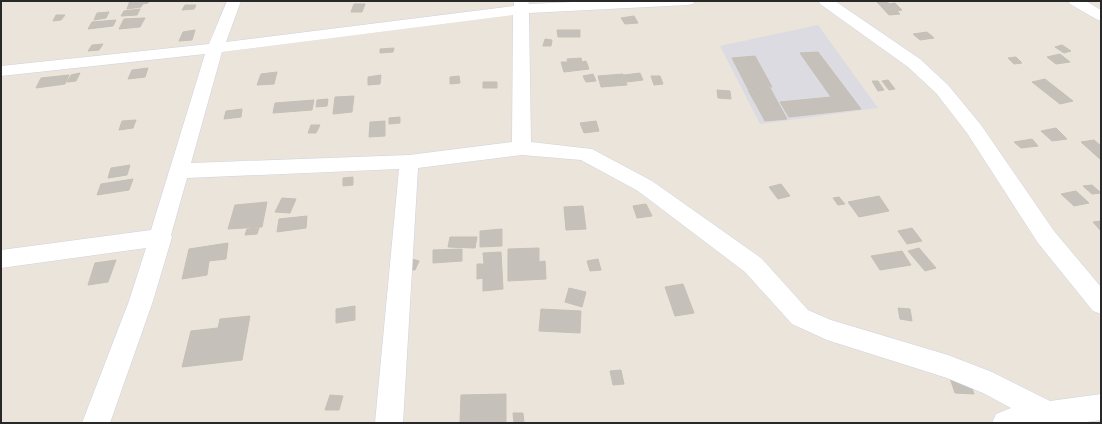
<svg xmlns="http://www.w3.org/2000/svg" width="1102" height="424" font-family="Mulish,sans-serif">
<rect width="100%" height="100%" fill="#eae4da"/>
<path fill="#dddbe2" d="M818,25L878,108L760,124L720,46Z"/>
<path fill="#c5c1ba" stroke="#c5c0b4" d="M130,1H149L148,3L143,4L141,7L127,9Z
M887,1L889,4L895,3L902,10L897,11L900,14L889,15L877,2Z
M354,4H365L362,12H351Z
M185,5H196L194,9L182,10Z
M140,9L137,15L121,16L124,11Z
M109,12L106,18L94,20L97,13Z
M56,15H65L61,20L53,21Z
M634,16L638,23L625,24L621,18Z
M145,18L140,27L119,29L124,19Z
M116,20L113,26L88,29L92,22Z
M195,30L192,40L179,41L183,32Z
M557,30H580V37H558Z
M927,32L934,38L920,40L913,34Z
M545,39L552,40L551,46H543Z
M103,44L99,50L88,51L92,45Z
M1062,45L1071,51L1064,53L1055,47Z
M394,48L393,52L380,53V49Z
M818,52L861,109L789,117L780,102L831,97L800,53Z
M1060,54L1070,62L1056,64L1047,57Z
M755,56L772,87L748,89L732,58Z
M1016,57L1022,63L1014,64L1008,58Z
M581,58L582,62L586,61L589,69L564,72L561,62H568L567,59Z
M148,68L145,77L128,79L132,70Z
M277,72L274,84L257,85L261,74Z
M80,73L76,81L67,82L71,75Z
M640,73L643,80L627,82L624,75Z
M593,74L596,81L586,82L583,76Z
M623,74L627,85L601,87L598,76Z
M69,75L65,84L36,88L41,78Z
M381,75L380,84L368,85V77Z
M459,76L460,83L450,84V77Z
M651,76H660L663,84L654,85Z
M1045,79L1073,101L1060,104L1032,82Z
M888,80L895,89L889,90L882,81Z
M872,81H878L884,90L878,91Z
M483,82H497V88H483Z
M770,88L787,119L765,121L748,90Z
M717,90L730,91L731,99L718,98Z
M354,96L352,112L333,114L335,97Z
M328,99L327,106L316,107L317,100Z
M314,100L312,110L273,113L275,103Z
M242,109L241,117L224,119L226,111Z
M400,117V123L389,124V118Z
M136,120L133,128L119,130L122,121Z
M385,121V136L369,137L370,122Z
M596,121L599,131L584,133L580,123Z
M311,125H320L316,133H308Z
M1056,128L1067,139L1052,141L1041,131Z
M1032,139L1038,146L1021,148L1014,142Z
M1094,140L1101,146V160L1081,142Z
M130,165L127,175L108,178L111,168Z
M353,177V185L343,186V178Z
M133,179L129,190L97,195L101,184Z
M781,184L790,196L778,199L769,187Z
M1092,185L1101,193L1092,194L1083,186Z
M1076,191L1089,203L1074,206L1061,194Z
M879,196L889,211L859,217L848,202Z
M839,197L845,204L838,205L833,198Z
M282,198L296,199L290,213L275,212Z
M267,202L262,227L228,229L235,205Z
M646,204L652,216L637,218L633,206Z
M583,206L586,229L566,230L564,207Z
M307,216L306,228L277,232L279,219Z
M1101,221V231L1093,222Z
M259,228L257,234L245,235L247,229Z
M912,228L922,241L907,244L898,231Z
M502,229V246L480,247V231Z
M450,237H477L475,248L448,247Z
M228,243L226,259L209,261L207,275L182,279L189,249Z
M539,248V262L545,261L546,279L508,281V249Z
M919,248L936,268L925,271L908,251Z
M462,249V261L433,263V250Z
M902,251L911,265L880,270L871,256Z
M501,252L503,289L483,291V278L477,279V264H484L483,253Z
M412,259L419,261L415,270L407,269Z
M598,259L601,270L590,271L587,261Z
M116,260L108,282L88,285L95,263Z
M683,284L694,313L675,316L665,287Z
M569,288L586,292L582,307L565,302Z
M355,306V320L336,323V309Z
M898,308L910,309L912,321L900,319Z
M541,309L581,311L580,333L539,331Z
M250,316L242,360L182,367L191,331L218,328L220,319Z
M621,370L624,384L613,385L610,371Z
M949,375L968,377L974,394L955,393Z
M506,394V423L460,422L461,395Z
M330,395L343,396L339,410H325Z
M513,413H523L524,423H514Z"/>
<g fill="none" stroke-linecap="round" stroke-linejoin="round">
<g stroke="#d0d2e1" stroke-width="1">
<path id="minor" d="M227,1H241L226,42L514,6V1H528L529,4L595,1H695L693,4L688,5L529,13L531,142L592,149L652,181L761,258L808,310L831,320L948,355L992,372L1050,401L1101,394V420L1079,423H992L996,414L1011,408L983,393L947,378L827,340L792,324L745,272L638,191L581,160L522,155L418,168L403,423H375L399,169L187,178L171,235L172,237L153,301L110,423H82L129,301L146,248L1,268V250L151,230L205,54L1,76V66L209,44ZM513,15L512,142L409,155L191,163L222,52Z
M818,1H835L920,59L948,85L981,125L1054,231L1101,287V314L1093,311L1038,243L967,133L936,93L908,67L820,4Z
M1068,1H1086L1101,10V21L1096,19L1070,4Z"/>
</g>
<use href="#minor" fill="#fff" fill-rule="evenodd"/>
</g>
<rect width="1102" height="424" fill="none" stroke="#282828" stroke-width="4"/>
</svg>
